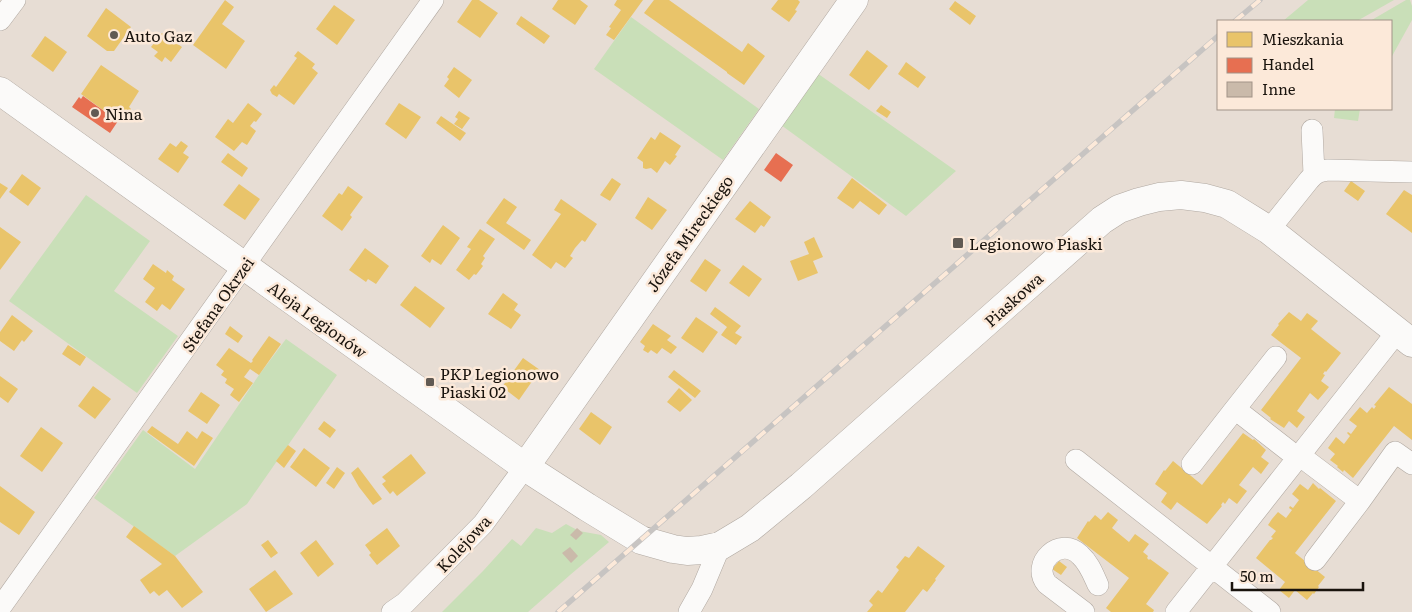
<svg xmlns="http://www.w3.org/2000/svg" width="1412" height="612" font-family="Literata,serif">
<rect width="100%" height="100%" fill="#e7ddd4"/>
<path fill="#c9dfb8" d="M1308,0H1394L1357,21H1283Z
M1406,0H1410L1412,6V20L1391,58V21H1370Z
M631,17L759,109L723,160L594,69Z
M817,73L956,171L906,216L781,125Z
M1335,109H1360L1358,121L1334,118Z
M86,195L150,241L114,291L178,336L137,393L9,301Z
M286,339L337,375L247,504L175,556L94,498L143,430L195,469L259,375Z
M566,524L579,531L601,535L609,542L570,575L528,612H442L483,571L512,539L521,546L536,528L552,533Z"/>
<path fill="#e9c46a" d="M225,0L234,7L222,24L245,41L226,69L193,45Z
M472,0H479L498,13L480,38L457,22Z
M558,0H580L588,6L575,25L552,9Z
M617,0H643L614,40L606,35L611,28L609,27L621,10L614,5Z
M654,0H669L742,52L748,43L765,56L744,85L727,73V72L644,13Z
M778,0H798L800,2L795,10L797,11L789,22L771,9Z
M955,1L976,16L970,25L949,9Z
M334,5L355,20L337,45L316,29Z
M106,8L131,27L114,51H107L87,36Z
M521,16L550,36L544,44L516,24Z
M162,33L182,47L171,62L165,57L162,62L154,56L158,52L151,47Z
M45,36L67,52L53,72L31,56Z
M867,50L888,66L869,90L849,75Z
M298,51L315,64L312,68L318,73L294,105L279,94L277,97L272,94L270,90L274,85L276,87L297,58L294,56Z
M906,62L926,77L918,88L898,74Z
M101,65L139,91L129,107L131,109L129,112L126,110L118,121L81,94Z
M454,67L472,80L459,98L444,86L449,79L447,77Z
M248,103L262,114L256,122L254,121L250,126L256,131L247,145L242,142L234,151L215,137L228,119L233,123Z
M399,103L421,117L406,139L385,124Z
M881,105L891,112L887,118L876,111Z
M459,111L470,118L462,129L454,124L458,119L455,117Z
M441,116L466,133L460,141L436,123Z
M660,132L681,146L675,155L677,156L670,165L665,161L657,173L651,168L646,169L643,168V162L637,158L651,137L655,140Z
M181,141L188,146L183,153L189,157L178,173L158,159L170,143L176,147Z
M228,153L248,168L242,177L221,162Z
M22,174L41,188L28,206L9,192Z
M612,178L621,184L610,201L600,195Z
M852,178L887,205L879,215L860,201L853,209L837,198Z
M1351,181L1365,191L1358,201L1344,191Z
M0,183L8,188L0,199Z
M239,184L260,199L245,220L223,205Z
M348,186L363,197L350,215L352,217L342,231L322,216L339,193L342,195Z
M1404,190L1412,195V233L1386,214Z
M648,197L667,210L652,230L635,218Z
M504,198L517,207L506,223L531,240L524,250L486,223Z
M561,199L597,224L585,242L582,240L575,248L570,256L573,258L565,268L556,262L551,269L532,255L561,214L554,210Z
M750,201L771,217L764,227L761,225L755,233L735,219Z
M443,225L460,238L441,265L432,259L430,263L421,256Z
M0,227L21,242L0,270Z
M480,229L495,239L483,256L485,258L481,264L483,266L476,275L474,274L469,280L456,270L471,249L467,247Z
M814,237L823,257L813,261L818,273L798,281L790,261L809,254L804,242Z
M365,248L389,266L376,284L368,279L366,282L349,270Z
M705,259L721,270L706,292L690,281Z
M153,264L166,273L167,270L174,276L172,280L185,289L170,310L162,304L157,311L145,302L155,288L143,279Z
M743,265L762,279L749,297L729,283Z
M415,286L445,308L430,328L400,305Z
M503,293L518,304L514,310L521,315L511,329L488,314Z
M715,307L741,326L735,333L742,337L736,345L721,335L727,327L710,314Z
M1289,312L1301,321L1307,313L1318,321L1311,329L1341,353L1326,372L1325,371L1323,374L1325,375L1321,381L1329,387L1324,393L1318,400L1310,393L1297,411L1305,417L1297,428L1289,421L1284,428L1270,419L1271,418L1261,410L1301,358L1271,335L1279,325L1278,324Z
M12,315L33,331L24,342L22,340L14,351L0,341V332Z
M696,317L718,332L703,353L681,338Z
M653,324L671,336L667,340L677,347L671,354L662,348L657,354L651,350L648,353L643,350L645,346L640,342Z
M230,326L243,336L238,343L225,334Z
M269,336L281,344L259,375L250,369L244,377L253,383L239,402L230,395L234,389L225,383L227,379L221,375L224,371L216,365L229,348L251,363L253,361L252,360Z
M68,345L86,357L80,366L62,354Z
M523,358L540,370L519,400L502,387Z
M674,370L701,391L695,398L668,377Z
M0,376L18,389L8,403L0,397Z
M93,386L111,399L95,419L78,406Z
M1389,387L1412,404V440L1394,426L1353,478L1344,470L1343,472L1337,467L1338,466L1330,460L1335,454L1328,448L1336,437L1344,444L1350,436L1347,433L1348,432L1351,434L1357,426L1349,420L1360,407L1367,413L1372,407L1374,409L1376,406L1374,405Z
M679,388L692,400L680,412L667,402Z
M201,392L220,405L207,424L188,411Z
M591,412L612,427L600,445L579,429Z
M324,421L336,430L330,438L318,429Z
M152,426L178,444L187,431L197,439L202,431L213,438L194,466L147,432Z
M41,427L63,443L42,472L20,456Z
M1243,433L1253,440L1254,439L1266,450L1261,457L1269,463L1261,474L1253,467L1239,485L1247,491L1237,504L1229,498L1225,504L1223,502L1221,505L1222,506L1207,524L1177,502L1171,510L1161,502L1167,493L1155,484L1164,470L1165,471L1173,461L1202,485Z
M288,445L296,451L284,468L276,461Z
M304,448L330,468L316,487L290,467Z
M411,454L426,473L397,496L393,491L390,494L382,484L386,481L382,477Z
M337,467L345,473L334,489L326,483Z
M358,467L382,499L373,505L359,487L351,473Z
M1313,483L1319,489L1320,488L1336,501L1295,553L1325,577L1318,586L1319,587L1314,594L1313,593L1307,600L1295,590L1289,598L1279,590L1285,582L1256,558L1270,540H1271L1273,538L1271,537L1276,531L1268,525L1272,519L1278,512L1286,518L1292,510L1289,508L1290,506L1293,508L1299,500L1292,494L1300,484L1308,490Z
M0,486L35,512L19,535L0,522Z
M1108,512L1118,520L1112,528L1129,542L1135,534L1149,544L1143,552L1148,556L1147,558L1149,560L1150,559L1169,573L1146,604L1154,610L1153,612H1111L1106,608L1129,578L1077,538L1088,521L1089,522L1095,515L1101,520Z
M134,526L175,556L203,592L182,608L167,590L159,596L154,591L150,594L140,580L162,564L126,537Z
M387,528L400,546L377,565L369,555L371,553L365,545Z
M268,540L278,553L271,558L261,545Z
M316,540L334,564L318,577L300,553Z
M918,546L945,566L935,579L936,580L927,592L923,589L905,612H867L873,605L869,601L878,590L882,593L899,570L896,567L905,556L909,558Z
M1059,561L1067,567L1061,575L1052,569Z
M275,570L293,594L266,612L249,589Z"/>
<path fill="#e76f51" d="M83,96L118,121L110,133L72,107L79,97L81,99Z
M776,153L793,165L781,182L764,170Z"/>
<path fill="#cabaaa" d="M577,528L583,533L576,540L570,535Z
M570,547L578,556L571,563L562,553Z"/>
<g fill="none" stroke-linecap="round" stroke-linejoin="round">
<g stroke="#b0a8a1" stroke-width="22">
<path id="street" d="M0,20L15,0
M1312,130L1314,174
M1269,230L1309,180C1315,173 1319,171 1328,170L1412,172
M1235,409L1276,357
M1076,460L1270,612
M1307,461L1360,501L1315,560
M1192,464L1235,409L1289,451
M1360,501L1395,452L1412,464
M0,608L433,0
M392,612L405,603L483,524L525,467
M689,612L702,589L720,546
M1084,612L1047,584C1030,564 1060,535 1080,555C1089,563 1093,574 1098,585
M1176,612L1397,332"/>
</g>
<g stroke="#b0a8a1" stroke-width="29">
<path id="secondary" d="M0,91L525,467L587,507L641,540L673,549L687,551L702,550L720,546L750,528L801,486L1102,220L1119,209L1139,202L1159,197L1181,195L1205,198L1227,204L1269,230L1412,343
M525,467L854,0"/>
</g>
<use href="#street" stroke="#fbfaf9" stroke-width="21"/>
<use href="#secondary" stroke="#fbfaf9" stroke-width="28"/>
<g stroke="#c7c4c2" stroke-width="5.5">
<path id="rail" d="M1235,21L1260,0
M558,612L1218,36"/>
</g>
<use href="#rail" stroke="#fce9d9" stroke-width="4" stroke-dasharray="11" stroke-linecap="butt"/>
</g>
<g fill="#615a53" stroke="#fce9d9" stroke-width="2">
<circle cx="114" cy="35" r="5"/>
<circle cx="95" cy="113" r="5"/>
<rect x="952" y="237" width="12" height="12" rx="2.5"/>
<rect x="425" y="377" width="10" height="10" rx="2.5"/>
</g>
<g text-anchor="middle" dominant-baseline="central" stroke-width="5" stroke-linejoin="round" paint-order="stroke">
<g font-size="16" fill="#19130d" stroke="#fce9d9" text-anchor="start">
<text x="124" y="35">Auto Gaz</text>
<text x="105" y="113">Nina</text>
<text x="969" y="243">Legionowo Piaski</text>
<text x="440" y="373">PKP Legionowo<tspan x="440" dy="18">Piaski 02</tspan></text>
</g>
<g font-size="16" fill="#19130d" stroke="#fce9d9">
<text transform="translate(689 233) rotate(-55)">Józefa Mireckiego</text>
<text transform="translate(1013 299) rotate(-42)">Piaskowa</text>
<text transform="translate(217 304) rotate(-55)">Stefana Okrzei</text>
<text transform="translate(318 319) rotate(36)">Aleja Legionów</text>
<text transform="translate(463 543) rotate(-47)">Kolejowa</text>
</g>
</g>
<rect x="1217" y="20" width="175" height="90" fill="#fce9d9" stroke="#a19387"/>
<rect x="1227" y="32" width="25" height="15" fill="#e9c46a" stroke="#a19387"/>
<text x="1262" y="45" font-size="15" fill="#19130d">Mieszkania</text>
<rect x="1227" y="58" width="25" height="15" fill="#e76f51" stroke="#a19387"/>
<text x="1262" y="70" font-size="15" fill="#19130d">Handel</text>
<rect x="1227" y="82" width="25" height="15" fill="#cabaaa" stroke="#a19387"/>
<text x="1262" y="95" font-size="15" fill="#19130d">Inne</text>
<path d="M1232 582v8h131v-8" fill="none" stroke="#19130d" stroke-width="2.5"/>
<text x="1240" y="582" font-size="15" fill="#19130d" stroke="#fce9d9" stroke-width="4" paint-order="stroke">50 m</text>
</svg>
